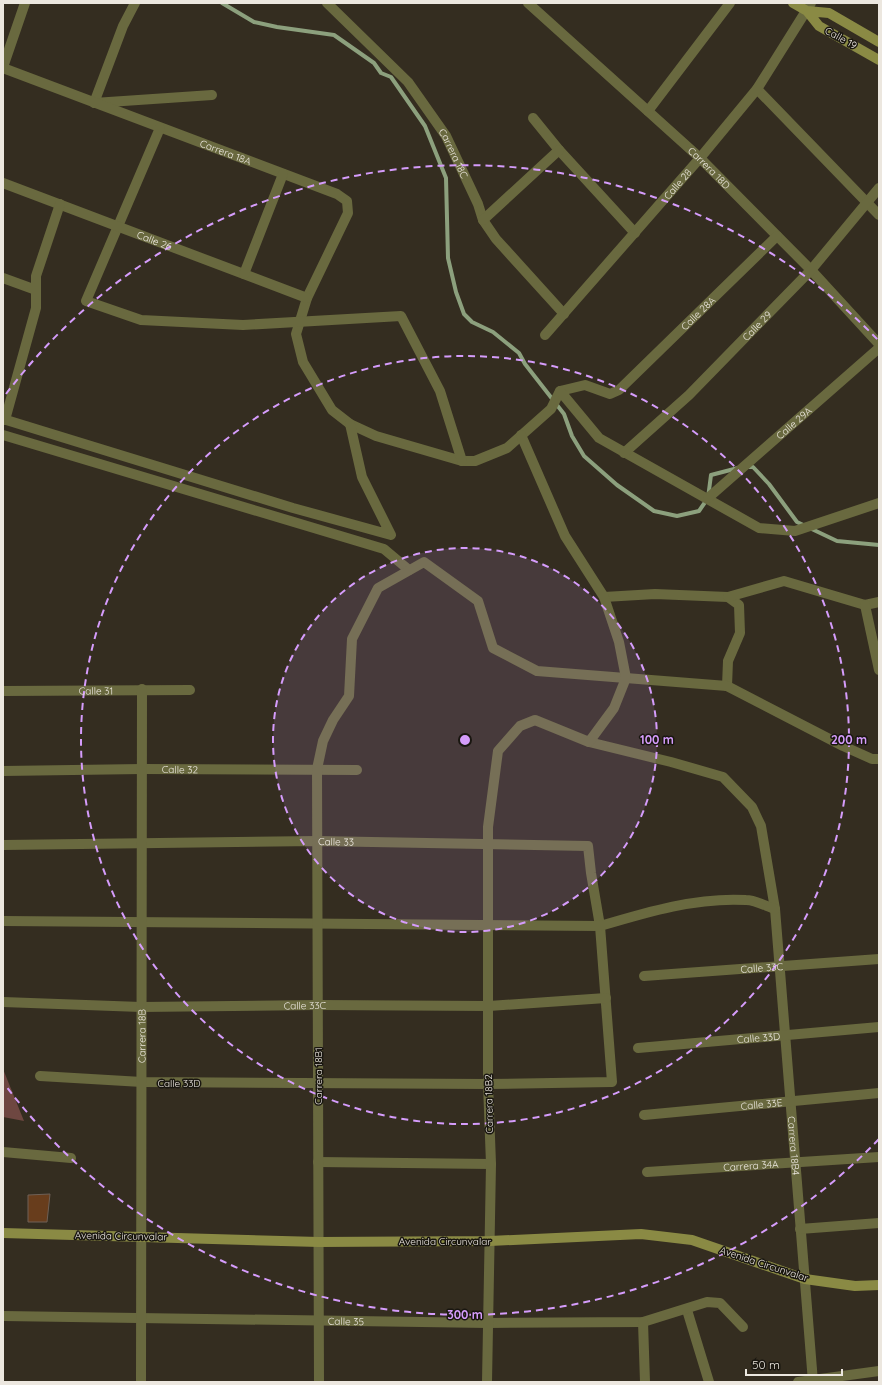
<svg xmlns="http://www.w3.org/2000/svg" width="882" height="1385" font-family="Quicksand,sans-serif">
<rect width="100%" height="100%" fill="#342d20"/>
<path fill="#6e4741" d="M3,1069L24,1121L3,1117Z"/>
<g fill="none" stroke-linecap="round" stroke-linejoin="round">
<path stroke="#8ca07d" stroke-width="4" d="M222,3L254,22L277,27L334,35L374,63L381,73L391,77L425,126L446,178L448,258L456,292L464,314L472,322L493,332L519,353L525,364L564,414L572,436L584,456L617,485L654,511L677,516L699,511L708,498L711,475L738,468
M747,467H753L769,484L797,522L837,541L879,545"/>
</g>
<path fill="#683d1c" stroke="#6e6056" d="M50,1194L47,1222H28V1195Z"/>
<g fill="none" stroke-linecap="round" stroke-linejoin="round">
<g stroke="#69693f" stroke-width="10">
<path d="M135,3L123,26L94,103L212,95"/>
<path id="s1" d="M327,3L408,82L446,136L478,204L483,220L496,239L564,314"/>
<path id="s2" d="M528,3L700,158L811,270L879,344"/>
<path d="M3,67L25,3"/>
<path id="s3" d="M3,68L337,194L347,201L348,213L307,298L296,334L303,362L332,410L350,424L376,436L462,461H475L507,448L551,409L560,391L585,385L610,394L619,390L777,236"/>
<path d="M757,89L879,215"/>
<path d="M648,111L730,3"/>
<path d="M533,118L559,150L635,233"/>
<path d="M160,128L86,301L141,320L243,325L401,316L440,391L462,461"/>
<path id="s4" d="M3,183L307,298"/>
<path d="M483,220L559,150"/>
<path d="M244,274L283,174"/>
<path d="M3,278L36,290"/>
<path id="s5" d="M545,335L700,158L757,89L811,3"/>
<path d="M560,391L599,438L759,528L795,531L879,503"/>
<path d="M3,419L293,508L391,535L362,477L350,424"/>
<path d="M5,420L36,308V276L60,204"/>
<path d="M3,435L384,549L409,570"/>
<path id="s6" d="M624,453L689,395L811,270L879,188"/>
<path id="s7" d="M708,498L879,348"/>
<path d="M604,597L655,594L728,597L739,605L740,633L728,661L727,686"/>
<path d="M728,597L784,581L865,605L879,602"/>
<path d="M865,605L879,670"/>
<path id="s8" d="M3,691L190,690"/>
<path id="s9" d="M589,742L671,762L723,777L752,807L761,826L775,909L813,1382"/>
<path id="s10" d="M3,771L142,769L357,770"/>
<path id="s11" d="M3,845L317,841L588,846L591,873L600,926L612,1082L488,1084L142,1082L40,1076"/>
<path d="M3,921L600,926C647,912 697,897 746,900C755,900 766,906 775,909"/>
<path id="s12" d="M644,976L879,959"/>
<path id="s13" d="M3,1002L141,1007L318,1005L489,1006L606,998"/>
<path id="s14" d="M638,1048L879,1027"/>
<path id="s15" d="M644,1115L879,1093"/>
<path d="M3,1152L71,1158"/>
<path d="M318,1162L491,1164"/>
<path id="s16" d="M647,1172L879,1157"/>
<path d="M800,1229L879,1223"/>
<path d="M687,1310L709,1382"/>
<path id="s17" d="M3,1316L488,1323L643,1322L707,1302L720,1303L743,1327"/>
<path d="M643,1322L645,1382"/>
<path id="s18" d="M141,1382L142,689"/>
<path d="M319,1382L317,769L323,741L333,720L349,696L352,639L378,588L424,562L478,601L493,648L537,671L727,686L843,746L872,759H879"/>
<path d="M487,1382L491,1164L488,1084V827L498,751L520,726L535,720L589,742L614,708L626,678L619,642L604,597L565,536L521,435"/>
<path d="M798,1382L879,1371"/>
</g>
<path stroke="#8a8a44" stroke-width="10" d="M793,3L807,11L819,26L879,60
M807,11L829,13L879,42
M3,1233L319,1242L490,1241L641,1234L692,1240L805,1279L855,1286L879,1285"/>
</g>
<circle cx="465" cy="740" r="192" fill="#d59cfb" fill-opacity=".12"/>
<g fill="none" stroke="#d59cfb" stroke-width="2" stroke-dasharray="7 5">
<circle cx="465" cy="740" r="192"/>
<circle cx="465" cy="740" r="384"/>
<path d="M879 1139A575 575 0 0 1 6 1086M6 394A575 575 0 0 1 879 341"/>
</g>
<g text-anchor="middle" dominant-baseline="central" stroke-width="3" stroke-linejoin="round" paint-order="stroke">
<g font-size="10" fill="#ece7df" stroke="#191610">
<text transform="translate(841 38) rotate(29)">Calle 19</text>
<text stroke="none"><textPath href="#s3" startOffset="238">Carrera 18A</textPath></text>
<text stroke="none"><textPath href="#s1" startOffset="198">Carrera 18C</textPath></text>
<text stroke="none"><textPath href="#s2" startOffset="245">Carrera 18D</textPath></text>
<text stroke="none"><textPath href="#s5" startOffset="201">Calle 28</textPath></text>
<text stroke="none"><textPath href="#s4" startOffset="162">Calle 26</textPath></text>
<text stroke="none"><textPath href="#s3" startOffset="1038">Calle 28A</textPath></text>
<text stroke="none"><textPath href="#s6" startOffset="184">Calle 29</textPath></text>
<text stroke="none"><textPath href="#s7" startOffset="114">Calle 29A</textPath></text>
<text stroke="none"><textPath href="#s8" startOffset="93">Calle 31</textPath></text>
<text stroke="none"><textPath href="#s10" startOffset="177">Calle 32</textPath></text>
<text stroke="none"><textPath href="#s11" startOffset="333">Calle 33</textPath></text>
<text stroke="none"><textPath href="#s12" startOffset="118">Calle 33C</textPath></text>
<text stroke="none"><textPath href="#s13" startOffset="302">Calle 33C</textPath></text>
<text stroke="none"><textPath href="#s18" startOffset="346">Carrera 18B</textPath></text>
<text stroke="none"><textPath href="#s14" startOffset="121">Calle 33D</textPath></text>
<text transform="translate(318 1076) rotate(-90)">Carrera 18B1</text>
<text x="179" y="1083">Calle 33D</text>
<text transform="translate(489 1104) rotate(-91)">Carrera 18B2</text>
<text stroke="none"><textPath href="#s15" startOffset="118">Calle 33E</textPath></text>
<text stroke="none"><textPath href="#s9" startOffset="523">Carrera 18B4</textPath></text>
<text stroke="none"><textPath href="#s16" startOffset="104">Carrera 34A</textPath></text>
<text transform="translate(121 1236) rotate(1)">Avenida Circunvalar</text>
<text x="445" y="1241">Avenida Circunvalar</text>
<text transform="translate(764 1264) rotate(18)">Avenida Circunvalar</text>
<text stroke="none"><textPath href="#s17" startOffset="343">Calle 35</textPath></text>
</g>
</g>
<circle cx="465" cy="740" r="6" fill="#d59cfb" stroke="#191610" stroke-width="2"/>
<g font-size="12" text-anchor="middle" font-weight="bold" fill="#d59cfb" stroke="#191610" stroke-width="3" stroke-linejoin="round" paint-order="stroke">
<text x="657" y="744">100 m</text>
<text x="849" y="744">200 m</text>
<text x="465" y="1319">300 m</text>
</g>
<rect width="882" height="1385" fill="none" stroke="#ece7df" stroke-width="8"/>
<path d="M746 1369v6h96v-6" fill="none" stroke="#ece7df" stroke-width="2"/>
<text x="752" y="1369" font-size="12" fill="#ece7df" stroke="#191610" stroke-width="3" paint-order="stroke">50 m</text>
</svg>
